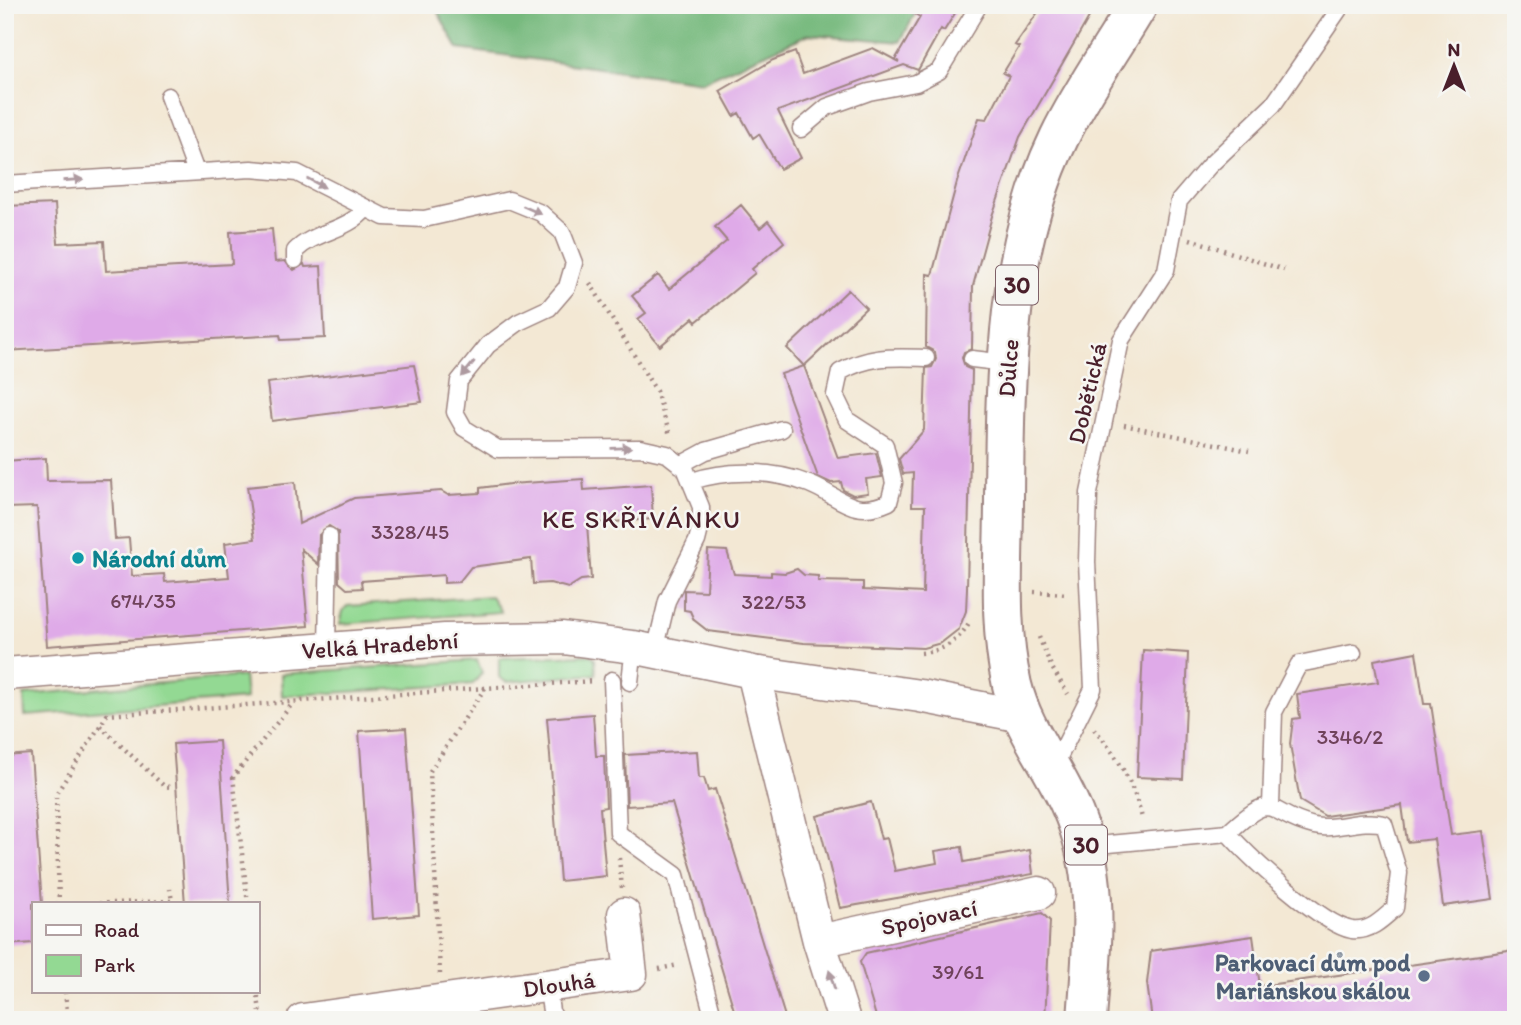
<svg xmlns="http://www.w3.org/2000/svg" width="1521" height="1025" font-family="Itim,sans-serif">
<rect width="100%" height="100%" fill="#f6f6f2"/>
<filter id="ink" filterUnits="userSpaceOnUse"><feTurbulence type="fractalNoise" baseFrequency=".0143" numOctaves="2"/><feDisplacementMap in="SourceGraphic" scale="14" xChannelSelector="R" yChannelSelector="G"/><feConvolveMatrix kernelMatrix="1 2 1 2 8 2 1 2 1" color-interpolation-filters="sRGB"/></filter>
<filter id="wash" filterUnits="userSpaceOnUse"><feTurbulence type="fractalNoise" baseFrequency=".00686" numOctaves="4" result="noise"/><feDisplacementMap in="SourceGraphic" scale="28" xChannelSelector="R" yChannelSelector="G"/><feGaussianBlur stdDeviation="1.57" result="paint"/><feColorMatrix in="noise" values="0 0 0 0 0 0 0 0 0 0 0 0 0 0 0 0 0 1.4 0 .05"/><feComposite in="paint" operator="in"/></filter>
<g filter="url(#wash)">
<rect width="100%" height="100%" fill="#f3e8d4"/>
<path fill="#93d993" stroke="#6e7c5f" stroke-width="2" d="M491,596L501,612L340,624L343,611L347,606Z
M591,655L595,659L596,674L506,682L499,677V658Z
M477,660L482,673L473,684L282,696L281,674Z
M244,676L246,699L25,716L24,695Z"/>
<path fill="#76b97d" stroke="#606c54" stroke-width="2" d="M434,5H920L900,42L809,34L702,82L458,49Z"/>
<g id="blocks">
<path fill="#dfaae8" d="M899,5H960L944,31L941,29L918,70L904,65L778,111L801,158L780,169L759,134L753,138L739,113L734,116L720,91L773,60L795,52L803,74L873,48L899,62L895,60L920,17Z
M1043,5H1096L1020,137L992,216L973,286L972,349L964,352L962,358L965,367L972,370L967,588L966,611L959,629L941,643L923,648L804,643L708,631L694,620L690,611L684,610V590L706,591L708,550L727,551L734,574L771,576V572L785,573L797,569L804,575L818,576V581L863,582V590L923,593L925,506H912L913,473L903,474L899,459L924,430L926,368L932,367L936,359L935,352L926,347L927,274L932,275L957,182L979,118L987,119L1009,76L1003,73L1019,47L1015,45Z
M55,204L58,243L104,241L106,271L232,264L230,232L272,229L275,262L285,261L294,270L304,264L305,267L321,266L325,338L281,340L280,335L5,351V206Z
M741,205L760,228L768,221L784,242L752,269L755,273L696,322L693,318L660,346L638,319L646,313L632,296L658,275L669,289L727,241L715,227Z
M848,290L866,308L804,366L787,348Z
M414,365L422,402L272,421L267,383Z
M804,366L838,458L876,453L882,477L866,479L868,493L853,495L843,490L841,482L831,483L818,477L781,374Z
M46,458L47,481L111,480L115,539L129,538L132,576L164,574L165,582L229,577L225,543L255,539L247,487L295,482L299,524L354,498L441,491L448,495L480,493V488L510,484L583,479L584,490L651,485L653,519L587,524L591,579L581,580L568,588L550,583L533,584L531,559L471,567L459,582L444,583V575L361,581L362,588L347,589L339,582L338,532L329,526L319,535L318,564L301,549L308,626L47,646L37,507L5,508V461Z
M1143,650L1188,653L1183,779L1137,777Z
M1416,652L1424,704H1431L1451,835L1483,831L1493,899L1443,906L1434,839L1407,842L1402,805L1325,816L1300,801L1290,744L1293,719L1300,718L1297,694L1378,682L1374,660Z
M593,714L596,756H604L606,807L600,808L606,876L560,881L547,718Z
M406,728L419,915L372,919L359,731Z
M219,741L230,904H185L173,744Z
M697,751L699,778H704L708,791L715,789L786,1020H737L672,803L627,806L625,755Z
M31,754L42,904H33V943L5,945V756Z
M871,802L881,839L887,838L895,871L937,863L935,851L962,847L964,862L1030,850L1033,874L840,908L817,816Z
M1042,913L1050,921L1045,1020H877L860,962L866,953Z
M1253,936L1260,986L1516,950V1017L1498,1020H1152L1147,983L1151,951Z"/>
</g>
</g>
<g filter="url(#ink)">
<use href="#blocks" fill-opacity="0" stroke="#9e8480" stroke-width="2"/>
<g fill="none" stroke-linecap="round" stroke-linejoin="round">
<g stroke="#9e8480" stroke-width="19">
<path id="lane" d="M168,96L196,172
M801,129L827,107L869,92L916,83L939,71L979,5
M5,184L251,169L297,173L384,217L424,219L509,200L541,213L562,232L574,263L567,287L549,308L519,322L488,345L459,381L455,412L464,428L498,449L640,448L667,454L685,468L701,507V525L697,541L667,601L655,651
M295,260V251C316,230 347,232 366,208
M972,359L1006,363
M680,465L706,451L782,429
M692,481C728,469 773,470 809,484C840,496 852,519 889,502L894,483L885,445L847,420L835,395L840,372C870,355 892,357 926,358
M327,648L329,536
M612,680L618,833L676,875L714,1020
M630,682L632,664
M1053,769L1093,689L1087,562L1089,493L1121,340L1166,270L1179,201L1209,166L1273,105L1342,5
M1271,806L1274,712L1299,664L1353,653
M1087,846L1228,833C1249,857 1322,925 1352,930C1370,932 1383,919 1395,908L1399,873L1384,824C1360,818 1335,831 1314,826C1264,814 1277,787 1228,833
M547,985L551,1011L556,1020"/>
</g>
<g stroke="#9e8480" stroke-width="35">
<path id="street" d="M753,672L819,941L844,1020
M5,674L445,640L563,638L633,647L753,672L920,696L1022,716
M819,941L1039,893
M303,1020L631,974L624,914"/>
</g>
<g stroke="#9e8480" stroke-width="42">
<path id="primary" d="M1087,1020C1092,945 1102,875 1070,805C1052,764 1023,730 1012,685C998,625 1004,561 1004,499C1005,379 1005,249 1059,138C1081,92 1112,49 1138,5"/>
</g>
<path stroke="#9e8480" stroke-width="4.5" stroke-dasharray="2 5" stroke-linecap="butt" d="M1190,239L1284,270
M590,283L656,391L670,435
M1124,425L1249,451
M1034,592L1067,594
M1039,637L1051,666L1068,694
M921,653C944,651 959,641 970,621
M100,726L164,786L170,787
M1094,729C1117,754 1134,785 1142,818
M619,858L622,888
M59,904L56,794L107,715L485,688
M85,904L172,901L170,889
M248,904L233,777L293,703
M659,969L678,965
M440,974L430,771L485,688L594,681
M257,989L261,1020
M65,992L68,1020"/>
<use href="#lane" stroke="#fff" stroke-width="16"/>
<use href="#street" stroke="#fff" stroke-width="32"/>
<use href="#primary" stroke="#fff" stroke-width="38"/>
</g>
<defs><path id="oneway-solid" d="M-6-.8H1V-3.2L6.5 0L1 3.2V.8H-6Z" transform="scale(1.75)"/></defs>
<g fill="#ae9aa0">
<use href="#oneway-solid" transform="translate(73 180) rotate(-4)"/>
<use href="#oneway-solid" transform="translate(316 183) rotate(28)"/>
<use href="#oneway-solid" transform="translate(532 210) rotate(24)"/>
<use href="#oneway-solid" transform="translate(468 369) rotate(129)"/>
<use href="#oneway-solid" transform="translate(621 448) rotate(-2)"/>
<use href="#oneway-solid" transform="translate(832 980) rotate(-107)"/>
</g>
</g>
<circle fill="#0f9aa8" stroke="#f6f6f2" stroke-width="2.5" cx="78" cy="558" r="7"/>
<circle fill="#5c6f8a" stroke="#f6f6f2" stroke-width="2.5" cx="1424" cy="976" r="7"/>
<g text-anchor="middle" dominant-baseline="central" stroke-width="5" stroke-linejoin="round" paint-order="stroke">
<g font-size="21" fill="#6f425a">
<text x="410" y="531">3328/45</text>
<text x="143" y="600">674/35</text>
<text x="774" y="601">322/53</text>
<text x="1350" y="736">3346/2</text>
<text x="958" y="971">39/61</text>
</g>
<g fill="#f6f6f2" stroke="#7e6067" stroke-width="2">
<rect x="996" y="265.5" width="42" height="39" rx="5"/>
<rect x="1065" y="825.5" width="42" height="39" rx="5"/>
</g>
<g font-size="23" font-weight="bold" fill="#4a1f2b">
<text x="1017" y="285">30</text>
<text x="1086" y="845">30</text>
</g>
<g font-size="24" fill="#4a1f2b" stroke="#f6f6f2">
<text transform="translate(1008 368) rotate(-86)">Důlce</text>
<text transform="translate(1087 393) rotate(-77)">Dobětická</text>
<text transform="translate(380 645) rotate(-4)">Velká Hradební</text>
<text transform="translate(929 917) rotate(-12)">Spojovací</text>
<text transform="translate(559 984) rotate(-8)">Dlouhá</text>
</g>
<g font-size="24" font-weight="bold" fill="#0d838f" stroke="#f6f6f2" text-anchor="start">
<text x="92" y="558">Národní dům</text>
</g>
<g font-size="24" font-weight="bold" fill="#4e5e75" stroke="#f6f6f2" text-anchor="end">
<text x="1410" y="962">Parkovací dům pod<tspan x="1410" dy="28">Mariánskou skálou</tspan></text>
</g>
<g font-size="26" letter-spacing="2" fill="#4a1f2b" stroke="#f6f6f2">
<text x="642" y="519">KE SKŘIVÁNKU</text>
</g>
</g>
<rect width="1521" height="1025" fill="none" stroke="#f6f6f2" stroke-width="28"/>
<rect x="32" y="902" width="228" height="91" fill="#f6f6f2" stroke="#b1a0a2" stroke-width="2"/>
<rect x="46" y="925" width="35" height="10" fill="#ffffff" stroke="#b1a0a2" stroke-width="2"/>
<text x="94" y="937" font-size="21" fill="#4a1f2b">Road</text>
<rect x="46" y="955" width="35" height="21" fill="#93d993" stroke="#b1a0a2" stroke-width="2"/>
<text x="94" y="972" font-size="21" fill="#4a1f2b">Park</text>
<g transform="translate(1454 66)" stroke="#f6f6f2" stroke-width="5" paint-order="stroke">
<path d="M0-5L12 26L0 18L-12 26Z" fill="#4a1f2b"/>
<text y="-10" font-size="19" font-weight="bold" text-anchor="middle" fill="#4a1f2b">N</text>
</g>
</svg>
